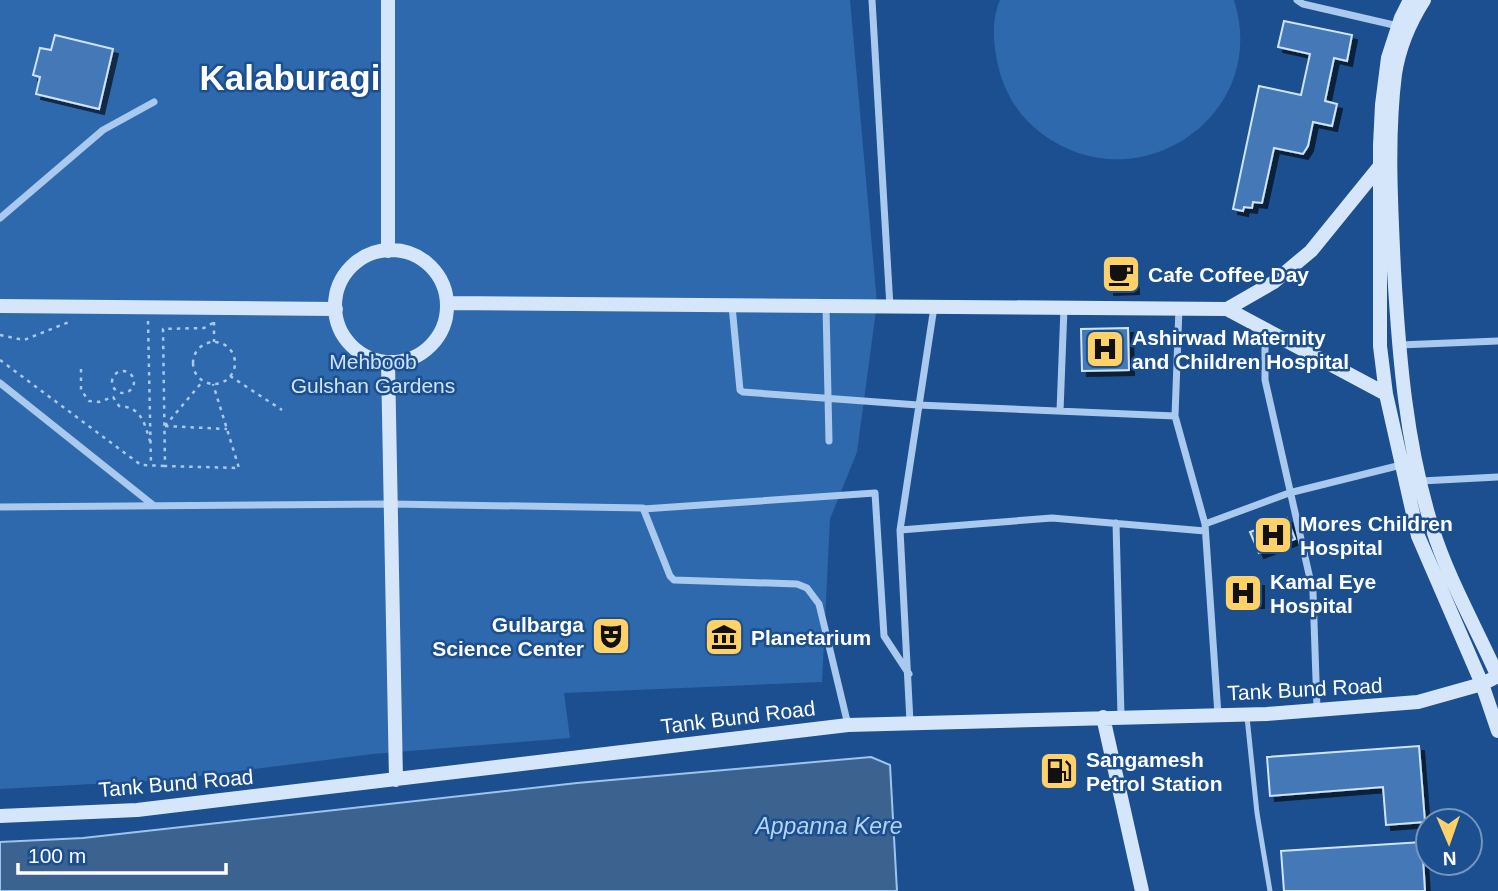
<svg xmlns="http://www.w3.org/2000/svg" width="1498" height="891" font-family="Arial,sans-serif">
<defs>
<filter id="shadow"><feDropShadow dx="5" dy="5" stdDeviation="0" flood-color="#0009"/></filter>
</defs>
<rect width="100%" height="100%" fill="#1b4f8f"/>
<path fill="#2e69ad" d="M0,0H850L877,303L857,452L830,519L822,682L564,693L570,738L373,754L168,780L0,789Z
M1000,0H1234C1271,116 1137,206 1041,133C1021,118 1007,97 1000,73C994,51 990,22 1000,0Z"/>
<path fill="#3c6290" stroke="#9cc4f0" stroke-width="2" d="M871,757L890,765L897,891H0V842L83,838L577,783Z"/>
<path fill="#4478b7" stroke="#cfe3fa" stroke-width="2" filter="url(#shadow)" d="M1284,21L1352,35L1347,61L1334,58L1325,101L1337,104L1332,126L1313,122L1308,146L1303,154L1274,148L1262,203L1253,202L1252,208L1244,207L1243,211L1233,209L1259,86L1301,95L1310,54L1278,47Z
M55,35L113,49L99,109L36,94L40,77L33,75L40,48L51,50Z
M1109,259H1133L1134,289L1109,290Z
M1128,328L1129,370L1082,371L1081,329Z
M1287,518L1295,539L1259,553L1250,532Z
M1259,581V603L1227,604L1226,582Z
M1419,746L1425,822L1386,825L1383,787L1270,796L1267,757Z
M1422,842L1425,891H1284L1281,851Z"/>
<g fill="none" stroke-linecap="round" stroke-linejoin="round">
<path stroke="#a9c9ee" stroke-width="2.5" stroke-dasharray="3.5 5" stroke-linecap="butt" d="M148,321L151,465
M214,322V342
M213,323L204,328L163,329L165,466L239,468L213,384
M0,335L24,340L69,322
M193 363a21 21 0 1 1 42 0a21 21 0 1 1-42 0Z
M0,360L141,465L165,466
M81,369V390L89,401L99,402L113,397L119,406C142,407 144,423 150,441
M112 382a11 11 0 1 1 22 0a11 11 0 1 1-22 0Z
M230,376L282,410
M165,426L227,429
M165,426L203,381"/>
<path stroke="#a9c9ee" stroke-width="5" d="M1247,717L1257,813L1270,891"/>
<path stroke="#a9c9ee" stroke-width="7" d="M872,0L890,307
M1297,0L1303,4L1398,26
M0,218L103,130L154,102
M732,306L740,390L743,392L918,405L1175,416L1205,524L1218,715
M826,307L829,441
M1265,331V380L1313,592L1317,709
M1399,345L1498,341
M0,383L153,505
M1060,411L1064,308
M1175,416L1179,308
M1421,481L1498,477
M0,507L391,504L643,508L670,576L674,580L797,584L807,588L819,604L848,725
M643,509L875,493L884,636L909,674
M1116,523L1121,716
M1205,524L1289,493L1401,465
M900,530L1052,518L1205,531
M910,722L900,530L934,307"/>
<path stroke="#d6e6fa" stroke-width="14" d="M388,0V251
M1410,0L1401,18L1388,58L1382,105L1380,145V346L1386,394L1418,536L1482,684L1498,731
M1424,0C1410,22 1399,48 1395,74C1387,138 1391,205 1394,270C1399,356 1406,444 1432,527C1448,579 1476,627 1498,677
M1380,166L1311,251L1274,282L1227,309L1386,394
M335 306a56 56 0 1 1 112 0a56 56 0 1 1-112 0Z
M448,303L1227,309
M0,306L336,309
M388,362L396,780
M1103,717L1142,891
M0,816L137,810L848,725L1267,714L1418,702L1482,684L1498,676"/>
</g>
<defs>
<g id="cafe-square" transform="scale(2.0125)"><rect x="-9" y="-9" width="18" height="18" rx="4" fill="#ffd166" stroke="#1b4f8f"/><path d="M-5.5-4.5H6V0H3Q3 3.5 0 3.5H-2.5Q-5.5 3.5-5.5 0ZM3-3.2v2h1.7v-2ZM-6 4.5H4V6H-6Z" fill="#111"/></g>
<g id="hospital-square" transform="scale(2.0125)"><rect x="-9" y="-9" width="18" height="18" rx="4" fill="#ffd166" stroke="#1b4f8f"/><path d="M-5-5h3v3.5h4V-5h3V5h-3V1.5h-4V5h-3Z" fill="#111"/></g>
<g id="theatre-square" transform="scale(2.0125)"><rect x="-9" y="-9" width="18" height="18" rx="4" fill="#ffd166" stroke="#1b4f8f"/><path d="M-5-5.5Q0-4 5-5.5V0Q5 5 0 6Q-5 5-5 0ZM-3.3-2.5H-1v1.5H-3.3ZM1-2.5H3.3v1.5H1ZM-2.8 1Q0 5.5 2.8 1Z" fill="#111"/></g>
<g id="museum-square" transform="scale(2.0125)"><rect x="-9" y="-9" width="18" height="18" rx="4" fill="#ffd166" stroke="#1b4f8f"/><path d="M0-6L6-3V-2H-6V-3ZM-5-1h2V3h-2ZM-1-1h2V3h-2ZM3-1h2V3H3ZM-6 4H6V6H-6Z" fill="#111"/></g>
<g id="fuel-square" transform="scale(2.0125)"><rect x="-9" y="-9" width="18" height="18" rx="4" fill="#ffd166" stroke="#1b4f8f"/><path d="M-5.5-6h7V0h2V4h1.3V-2.5L3-4.5l.8-.8L6-3V5H2.5V1h-1V6h-7ZM-4.2-4.7v3.2H.2V-4.7Z" fill="#111"/></g>
</defs>
<g fill-rule="evenodd">
<use href="#cafe-square" x="1121" y="274"/>
<use href="#hospital-square" x="1105" y="349"/>
<use href="#hospital-square" x="1273" y="535"/>
<use href="#hospital-square" x="1243" y="593"/>
<use href="#theatre-square" x="611" y="636"/>
<use href="#museum-square" x="724" y="637"/>
<use href="#fuel-square" x="1059" y="771"/>
</g>
<g text-anchor="middle" dominant-baseline="central" stroke-width="5" stroke-linejoin="round" paint-order="stroke">
<g font-size="21" font-weight="bold" fill="#fff" stroke="#1b4f8f" text-anchor="start">
<text x="1148" y="274">Cafe Coffee Day</text>
<text x="1132" y="337">Ashirwad Maternity<tspan x="1132" dy="24">and Children Hospital</tspan></text>
<text x="1300" y="523">Mores Children<tspan x="1300" dy="24">Hospital</tspan></text>
<text x="1270" y="581">Kamal Eye<tspan x="1270" dy="24">Hospital</tspan></text>
<text x="584" y="624" text-anchor="end">Gulbarga<tspan x="584" dy="24">Science Center</tspan></text>
<text x="751" y="637">Planetarium</text>
<text x="1086" y="759">Sangamesh<tspan x="1086" dy="24">Petrol Station</tspan></text>
</g>
<g font-size="21" fill="#cfe3fa" stroke="#1b4f8f">
<text x="373" y="361">Mehboob<tspan x="373" dy="24">Gulshan Gardens</tspan></text>
</g>
<g font-size="21" fill="#fff" stroke="#1b4f8f">
<text transform="translate(1305 689) rotate(-3)">Tank Bund Road</text>
<text transform="translate(738 717) rotate(-7)">Tank Bund Road</text>
<text transform="translate(176 783) rotate(-5)">Tank Bund Road</text>
</g>
<g font-size="23" font-style="italic" fill="#b5d3f5" stroke="#1b4f8f">
<text x="829" y="826">Appanna Kere</text>
</g>
<g font-size="35" font-weight="bold" fill="#fff" stroke="#1b4f8f">
<text x="290" y="77">Kalaburagi</text>
</g>
</g>
<g transform="translate(1449 842) rotate(178)"><circle r="33" fill="#1b4f8f" stroke="#7695bc" stroke-width="2"/>
<path d="M0-5L12 26L0 18L-12 26Z" fill="#ffd166"/>
<text y="-10" font-size="19" font-weight="bold" text-anchor="middle" fill="#ffffff">N</text>
</g>
<path d="M18 863v10h208v-10" fill="none" stroke="#ffffff" stroke-width="3.5"/>
<text x="28" y="863" font-size="21" fill="#ffffff" stroke="#1b4f8f" stroke-width="5" paint-order="stroke">100 m</text>
</svg>
